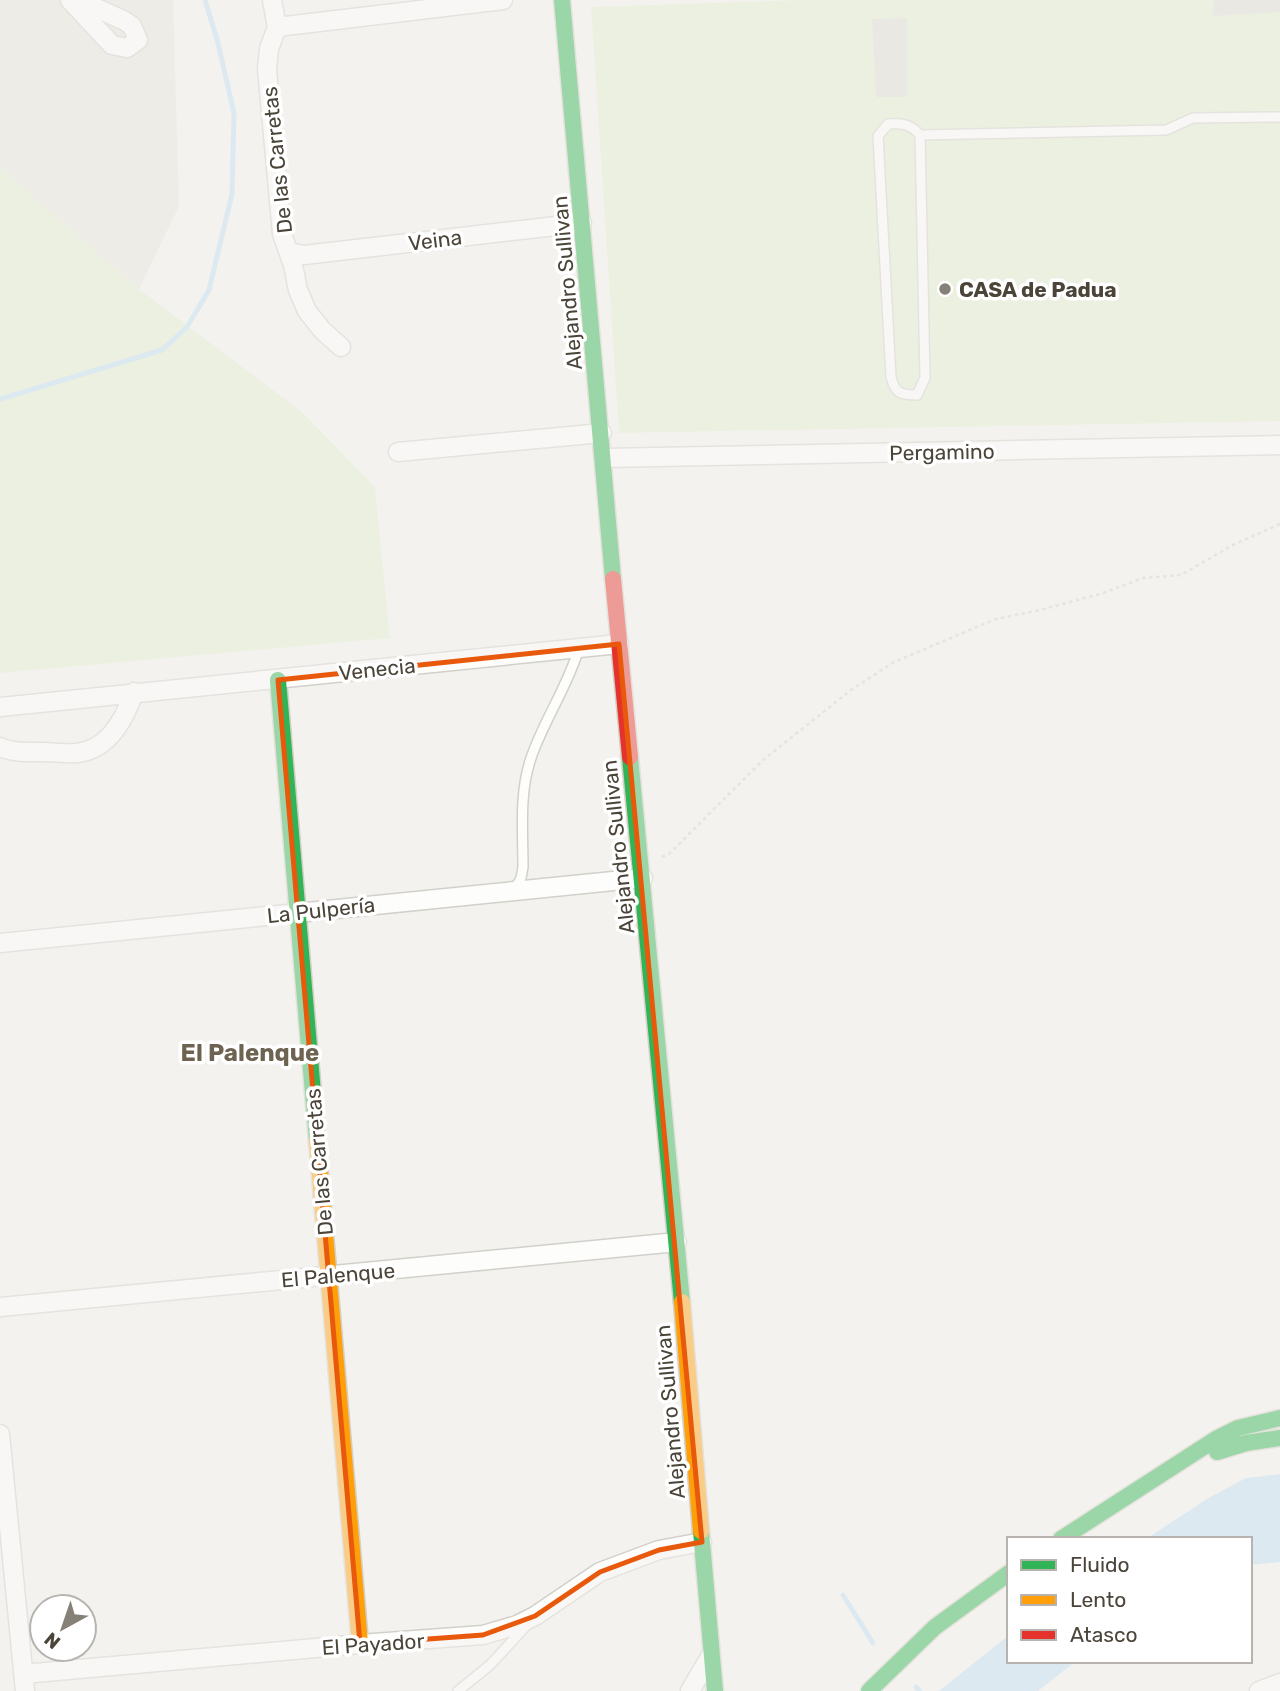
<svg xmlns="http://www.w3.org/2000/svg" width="1280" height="1691" font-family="Rubik,sans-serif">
<rect width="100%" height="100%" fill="#f4f2ee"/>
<path fill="#e7e4dc" d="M0,0H173L179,206L139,289L0,168Z"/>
<path fill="#e1eecf" d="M803,0H1280V421L619,433L591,7Z
M0,168L139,289L302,412L375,487L390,638L0,673Z"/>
<path fill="#c0ddf1" d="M1280,1474V1562L1250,1565V1539H1146L1210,1497L1246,1478Z
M1009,1635V1661H1076L1038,1691H939Z"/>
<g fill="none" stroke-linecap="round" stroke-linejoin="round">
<path stroke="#c0ddf1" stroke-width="5" d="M0,399L162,350L187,327L209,290L232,194L234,113L218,43L205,0
M843,1595L873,1643
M916,1687L920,1691"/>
</g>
<path fill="#dedbd6" d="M1214,0H1280V12L1213,16Z
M907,18V97H876L872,19Z"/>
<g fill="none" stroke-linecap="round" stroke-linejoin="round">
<g stroke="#d2d0cb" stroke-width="12">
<path id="lane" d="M920,135L925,378L917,395C900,395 895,393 891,377L878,136L888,124C902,123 911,124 920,135L1166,130L1193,118L1280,117
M514,891L521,878L523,867C523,831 519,793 531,758C544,720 568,686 579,648
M458,1691L490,1665L526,1626"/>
</g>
<g stroke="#d2d0cb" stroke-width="21">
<path id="street" d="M70,0L112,45L127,48L138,40L132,26L125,21L79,0
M272,0L277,27L269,49L267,69L282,234L293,265L298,290L307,311L322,330L341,347
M277,27L503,0
M289,252L304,255L582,223
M398,452L602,433
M604,458L1280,445
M0,707L619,644
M0,747C13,753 29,752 43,752C54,752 66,754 77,753C108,750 125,718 134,692
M0,943L643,878
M0,1307L677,1242
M0,1434L25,1691
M23,1674L360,1644L483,1635L517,1625L535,1616L600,1572L659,1550L702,1542
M690,1691L711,1655
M1259,1691L1280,1683"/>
</g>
<g stroke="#d3cfc5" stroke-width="19">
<path id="fast" d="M562,0L613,579
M278,680L317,1141
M630,757L682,1302
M1217,1452L1246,1443L1280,1438
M701,1531L715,1691
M1061,1539L1216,1439L1238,1428L1280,1418
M869,1691L935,1627L1009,1573"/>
</g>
<g stroke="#d3cfc5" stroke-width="19">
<path id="slow" d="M317,1141L360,1644
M682,1302L701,1531"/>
</g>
<g stroke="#d3cfc5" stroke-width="19">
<path id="jam" d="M613,579L630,757"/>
</g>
<path stroke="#d3d2cc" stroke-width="2.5" stroke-dasharray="3.5 3.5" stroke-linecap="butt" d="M662,857L669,854L762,761L851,690L894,662L996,619L1036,611L1100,594L1143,578L1181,575L1233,545L1280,524"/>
<use href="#lane" stroke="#fdfdfc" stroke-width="9"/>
<use href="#street" stroke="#fdfdfc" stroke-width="18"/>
<use href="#fast" stroke="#30b455" stroke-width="16"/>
<use href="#slow" stroke="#ff9f0a" stroke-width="16"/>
<use href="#jam" stroke="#e5322d" stroke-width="16"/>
</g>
<path d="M0 0H1280V1691H0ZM619,644L702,1542L659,1550L600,1572L535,1616L483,1635L360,1644L278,680Z" fill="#f4f2ee" fill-opacity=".55" fill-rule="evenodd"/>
<path fill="none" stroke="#e8590c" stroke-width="5" stroke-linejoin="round" d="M619,644L702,1542L659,1550L600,1572L535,1616L483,1635L360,1644L278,680Z"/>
<circle fill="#868178" stroke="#fff" stroke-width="2.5" cx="945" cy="289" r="7"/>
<g text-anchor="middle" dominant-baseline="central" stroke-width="7" stroke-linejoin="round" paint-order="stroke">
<g font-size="21" fill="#4b4439" stroke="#fff">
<text transform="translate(277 160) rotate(-96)">De las Carretas</text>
<text transform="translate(435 240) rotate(-7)">Veina</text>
<text transform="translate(567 283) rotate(-95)">Alejandro Sullivan</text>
<text transform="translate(942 452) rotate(-1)">Pergamino</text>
<text transform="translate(377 669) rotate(-6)">Venecia</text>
<text transform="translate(618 847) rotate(-96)">Alejandro Sullivan</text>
<text transform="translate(321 910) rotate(-6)">La Pulpería</text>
<text transform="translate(319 1162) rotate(-95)">De las Carretas</text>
<text transform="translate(338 1275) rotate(-5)">El Palenque</text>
<text transform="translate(670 1412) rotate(-95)">Alejandro Sullivan</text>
<text transform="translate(373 1644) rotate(-4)">El Payador</text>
</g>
<g font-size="21" font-weight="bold" fill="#4b4439" stroke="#fff" text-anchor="start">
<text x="959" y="289">CASA de Padua</text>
</g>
<g font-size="24" font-weight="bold" fill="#6e6250" stroke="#fff">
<text x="250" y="1053">El Palenque</text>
</g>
</g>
<rect x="1007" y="1537" width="245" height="126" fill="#ffffff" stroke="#b7b4b0" stroke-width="2"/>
<rect x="1021" y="1560" width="35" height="10" fill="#30b455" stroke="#b7b4b0" stroke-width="2"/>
<text x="1070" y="1572" font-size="21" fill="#4b4439">Fluido</text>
<rect x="1021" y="1595" width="35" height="10" fill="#ff9f0a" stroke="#b7b4b0" stroke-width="2"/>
<text x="1070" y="1607" font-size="21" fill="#4b4439">Lento</text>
<rect x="1021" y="1630" width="35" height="10" fill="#e5322d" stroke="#b7b4b0" stroke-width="2"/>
<text x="1070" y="1642" font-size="21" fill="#4b4439">Atasco</text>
<g transform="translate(63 1628) rotate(220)"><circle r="33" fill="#ffffff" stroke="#b7b4b0" stroke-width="2"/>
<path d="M0-5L12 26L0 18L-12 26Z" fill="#868178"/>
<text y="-10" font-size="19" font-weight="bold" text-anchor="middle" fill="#4b4439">N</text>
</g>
</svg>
